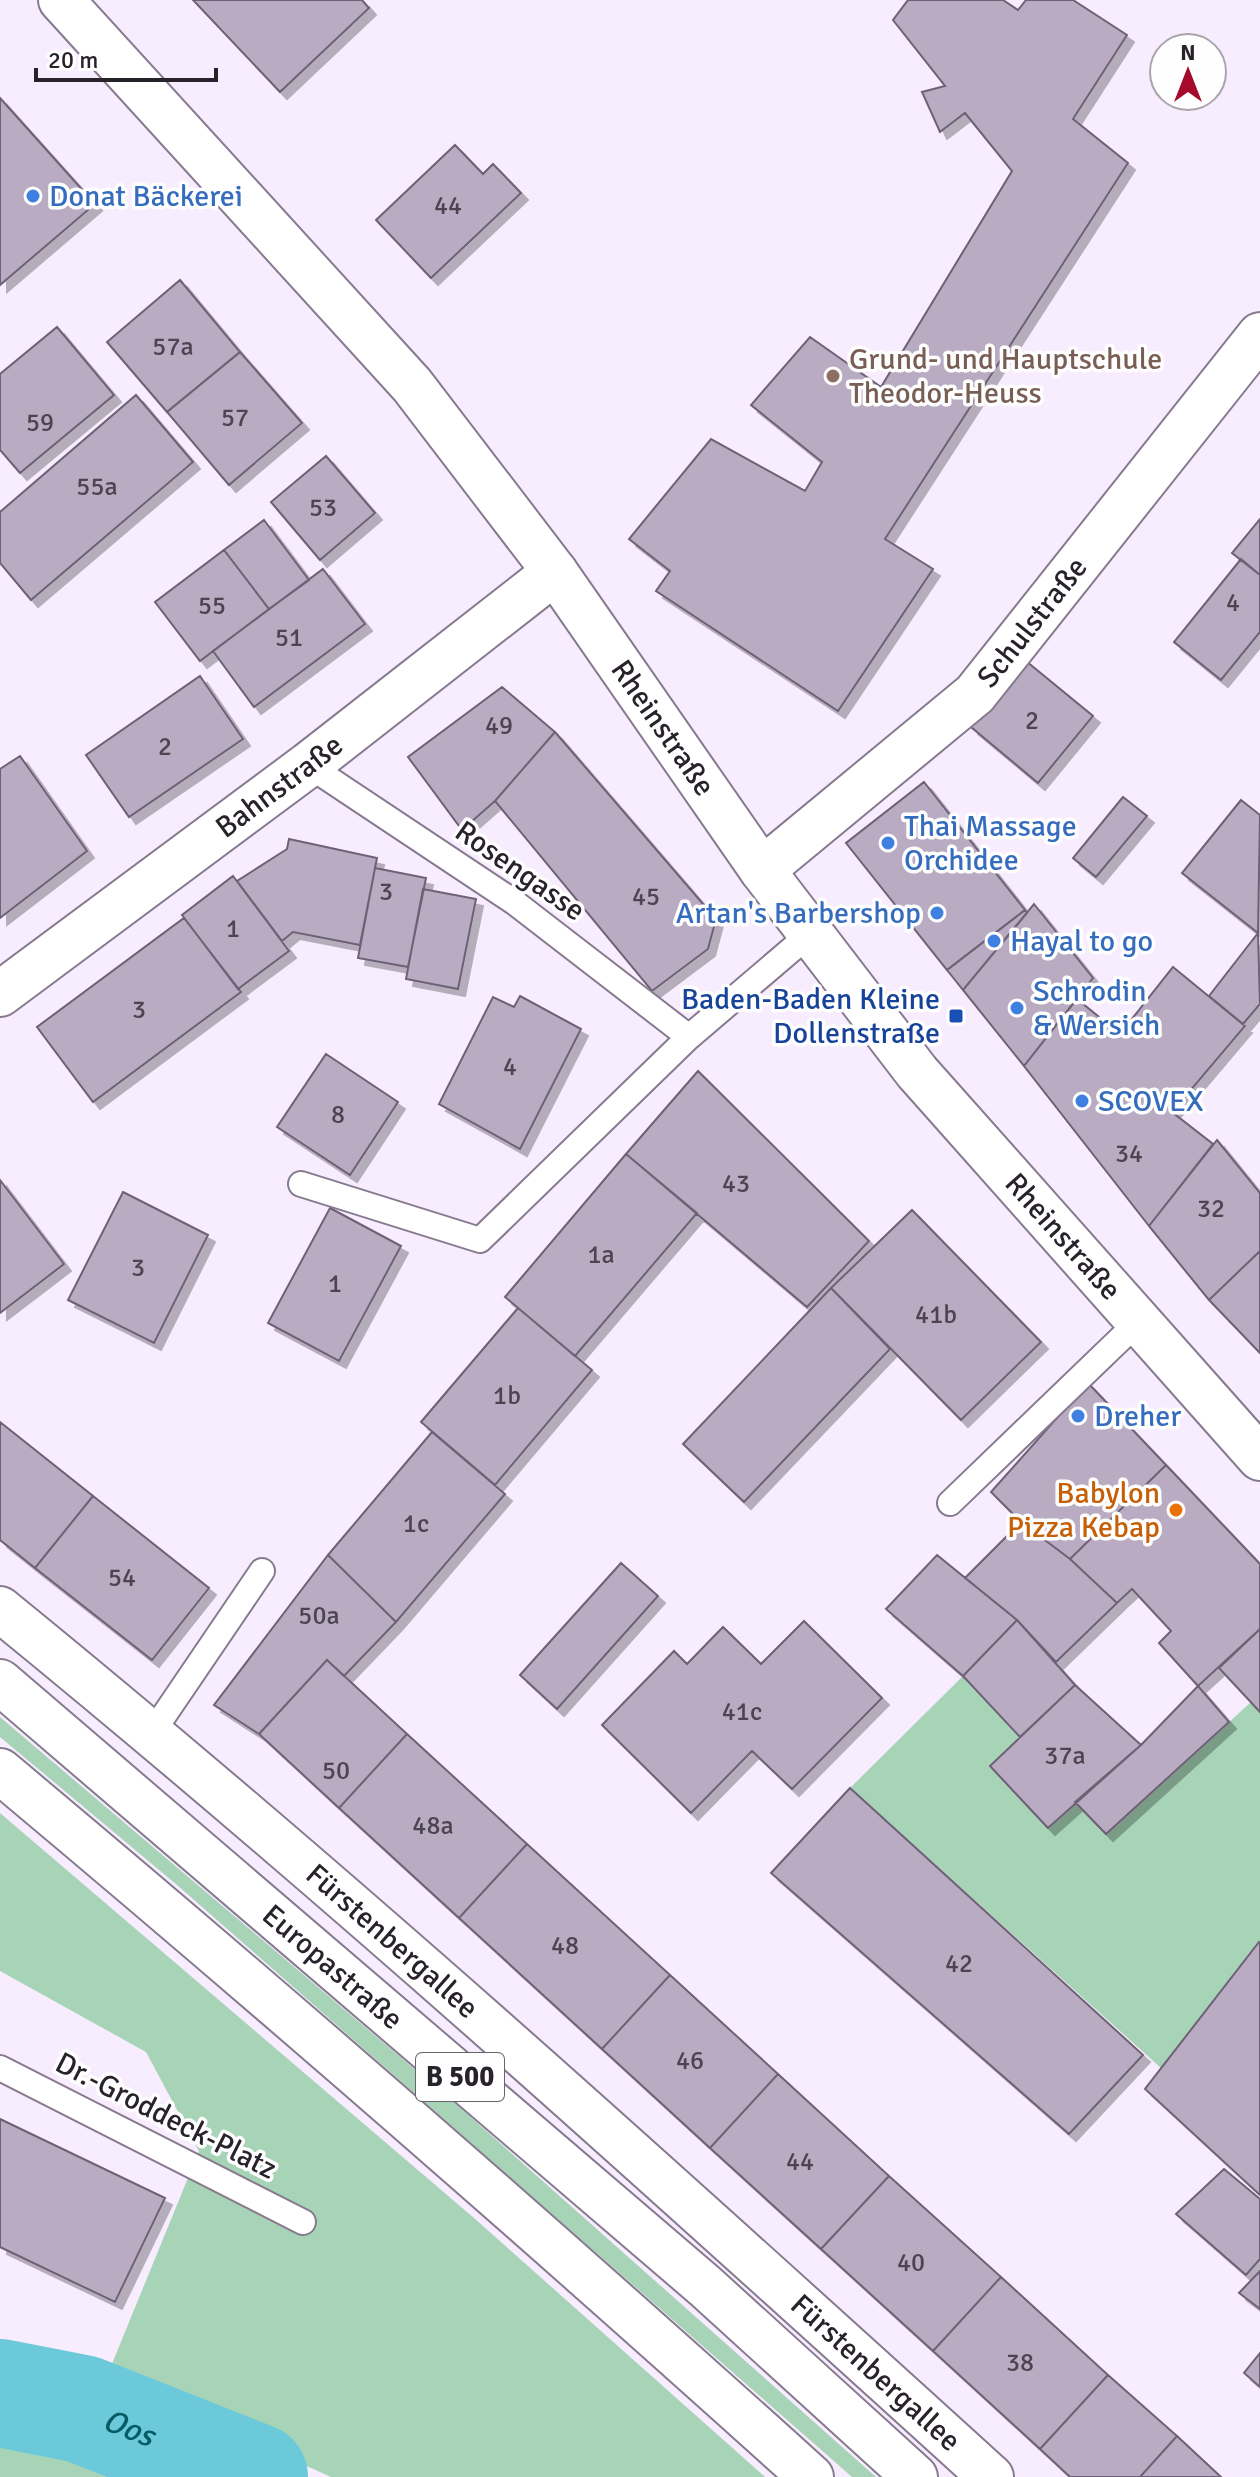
<svg xmlns="http://www.w3.org/2000/svg" width="1260" height="2477" font-family="Signika,sans-serif">
<defs>
<filter id="shadow"><feDropShadow dx="7" dy="7" stdDeviation="0" flood-color="#0004"/></filter>
</defs>
<rect width="100%" height="100%" fill="#f8ecff"/>
<path fill="#a7d4b7" d="M963,1676L1020,1737L990,1767L1048,1828L1075,1802L1107,1834L1251,1702L1260,1712V1943L1161,2068L850,1788Z
M0,1717L465,2112L876,2477H852L177,1885L0,1737Z
M0,1813L474,2218L765,2477H331L107,2376L199,2151L146,2052L0,1971Z
M0,2417L31,2421L164,2477H0Z"/>
<g fill="none" stroke-linecap="round" stroke-linejoin="round">
<path stroke="#6bc9d9" stroke-width="108" id="s1" d="M0,2393L82,2409L254,2477"/>
</g>
<path fill="#b9abc1" stroke="#6e6176" stroke-width="2" filter="url(#shadow)" d="M193,0H362L369,8L280,92Z
M908,0H1003L1018,10L1026,0H1073L1127,35L1073,119L1128,163L885,539L933,569L838,711L656,591L670,571L629,539L711,439L805,491L822,462L751,405L810,337L881,387L1012,171L965,113L940,132L922,92L945,86L893,20Z
M0,98L95,204L0,285Z
M455,145L483,174L493,164L521,193L431,278L376,220Z
M180,280L240,352L167,412L107,342Z
M57,327L114,395L20,473L0,450V374Z
M240,352L302,423L229,485L167,412Z
M136,395L193,462L31,600L0,563V512Z
M326,456L375,513L320,560L271,502Z
M1260,519V575L1232,553Z
M264,520L309,580L269,609L224,550Z
M224,550L269,609L200,661L155,602Z
M1241,559L1260,575V632L1221,680L1174,642Z
M323,569L365,624L254,707L213,651Z
M1026,661L1093,716L1038,783L971,727Z
M200,676L243,739L129,817L86,755Z
M502,687L555,732L495,801L462,830L408,757Z
M555,732L716,919L708,949L652,991L495,801Z
M20,756L87,851L0,918V769Z
M924,782L1025,910L947,970L846,843Z
M1123,797L1147,816L1096,877L1073,858Z
M1241,800L1260,815L1258,933L1182,873Z
M289,839L377,858L360,945L293,932L282,941L237,881L287,849Z
M375,868L426,878L408,967L358,958Z
M233,876L289,951L238,989L182,915Z
M423,889L476,899L458,989L406,979Z
M1034,904L1093,978L1024,1066L963,990Z
M1025,910L1027,913L963,990L947,970Z
M184,918L241,992L93,1102L37,1027Z
M1258,933L1260,1004L1243,1024L1209,996Z
M1173,967L1245,1026L1172,1112L1213,1144L1149,1226L1024,1066L1077,999L1120,1034Z
M520,996L581,1029L520,1149L439,1104L493,997L514,1007Z
M326,1054L398,1102L350,1175L277,1127Z
M698,1071L869,1241L807,1307L626,1154Z
M1217,1140L1260,1193V1251L1209,1300L1149,1226Z
M626,1154L697,1213L575,1356L505,1297Z
M0,1180L64,1264L0,1313Z
M123,1192L208,1235L154,1343L68,1300Z
M330,1208L401,1246L339,1361L268,1323Z
M912,1210L1041,1342L961,1420L831,1288Z
M1260,1251V1353L1209,1300Z
M831,1288L890,1349L744,1502L683,1444Z
M518,1308L592,1370L495,1485L421,1422Z
M1088,1383L1166,1465L1070,1559L1021,1522L991,1492Z
M0,1422L93,1496L35,1568L0,1540Z
M432,1432L505,1494L396,1622L328,1555Z
M1166,1465L1260,1564V1629L1198,1686L1159,1643L1171,1631L1132,1589L1117,1603L1070,1559Z
M93,1496L209,1588L152,1660L35,1568Z
M1021,1522L1070,1559L1117,1603L1056,1662L1017,1620L965,1578Z
M328,1555L396,1622L344,1676L327,1660L259,1734L214,1705Z
M937,1555L1017,1620L963,1676L886,1609Z
M621,1563L658,1596L557,1709L520,1675Z
M1017,1620L1075,1685L1020,1737L963,1676Z
M804,1621L882,1698L792,1789L752,1751L691,1813L602,1725L674,1651L687,1664L723,1627L761,1664Z
M1260,1629V1712L1219,1668Z
M327,1660L407,1734L339,1808L259,1734Z
M1075,1685L1141,1745L1048,1828L990,1766Z
M1198,1686L1229,1722L1106,1834L1075,1802L1141,1745Z
M407,1734L527,1844L459,1918L339,1808Z
M850,1788L1143,2055L1069,2134L771,1873Z
M527,1844L670,1975L602,2049L459,1918Z
M1259,1942L1260,1943V2195L1145,2089Z
M670,1975L778,2074L710,2148L602,2049Z
M778,2074L889,2176L821,2249L710,2148Z
M0,2119L165,2198L115,2302L0,2247Z
M1224,2169L1260,2199V2259L1246,2275L1176,2214Z
M889,2176L1001,2277L933,2351L821,2249Z
M1260,2271V2309L1239,2293Z
M1001,2277L1108,2375L1040,2449L933,2351Z
M1260,2353V2387L1244,2373Z
M1108,2375L1177,2436L1140,2477H1070L1040,2449Z
M1177,2436L1221,2477H1140Z"/>
<g fill="none" stroke-linecap="round" stroke-linejoin="round">
<g stroke="#877a8f" stroke-width="28">
<path id="lane" d="M308,765L514,902L689,1037
M301,1184L480,1240L689,1037L811,933
M950,1503L1139,1321
M152,1733L262,1571
M0,2068L303,2222"/>
</g>
<g stroke="#877a8f" stroke-width="48">
<g id="street">
<path id="s2" d="M762,870L975,694L1260,335"/>
<path id="s3" d="M0,994L308,765L555,572"/>
<path id="s4" d="M0,1609C340,1886 666,2182 991,2477"/>
</g>
</g>
<g stroke="#877a8f" stroke-width="48">
<g id="secondary">
<path id="s5" d="M61,0L412,385L555,572L762,870L917,1072L1260,1458"/>
</g>
</g>
<g stroke="#877a8f" stroke-width="48">
<g id="primary">
<path id="s6" d="M0,1682L705,2286L915,2477"/>
<path d="M0,1771C275,2001 545,2237 811,2477"/>
</g>
</g>
<use href="#lane" stroke="#fff" stroke-width="24"/>
<use href="#street" stroke="#fff" stroke-width="44"/>
<use href="#secondary" stroke="#fff" stroke-width="44"/>
<use href="#primary" stroke="#fff" stroke-width="44"/>
</g>
<g fill="#3f7fe0" stroke="#fefefe" stroke-width="3">
<circle cx="33" cy="196" r="8"/>
<circle cx="888" cy="843" r="8"/>
<circle cx="937" cy="913" r="8"/>
<circle cx="994" cy="941" r="8"/>
<circle cx="1017" cy="1008" r="8"/>
<circle cx="1082" cy="1101" r="8"/>
<circle cx="1078" cy="1416" r="8"/>
</g>
<circle fill="#8d6e63" stroke="#fefefe" stroke-width="3" cx="833" cy="376" r="8"/>
<rect fill="#1a4fb4" stroke="#fefefe" stroke-width="3" x="948" y="1008" width="16" height="16" rx="4"/>
<circle fill="#e8710a" stroke="#fefefe" stroke-width="3" cx="1176" cy="1510" r="8"/>
<g text-anchor="middle" dominant-baseline="central" stroke-width="7" stroke-linejoin="round" paint-order="stroke">
<g font-size="26" fill="#4c4450">
<text x="448" y="206">44</text>
<text x="173" y="347">57a</text>
<text x="235" y="418">57</text>
<text x="40" y="423">59</text>
<text x="97" y="487">55a</text>
<text x="323" y="508">53</text>
<text x="1233" y="603">4</text>
<text x="212" y="606">55</text>
<text x="289" y="638">51</text>
<text x="1032" y="721">2</text>
<text x="499" y="726">49</text>
<text x="165" y="747">2</text>
<text x="386" y="892">3</text>
<text x="646" y="897">45</text>
<text x="233" y="929">1</text>
<text x="139" y="1010">3</text>
<text x="510" y="1067">4</text>
<text x="338" y="1115">8</text>
<text x="1129" y="1154">34</text>
<text x="736" y="1184">43</text>
<text x="1211" y="1209">32</text>
<text x="601" y="1255">1a</text>
<text x="138" y="1268">3</text>
<text x="335" y="1284">1</text>
<text x="936" y="1315">41b</text>
<text x="507" y="1396">1b</text>
<text x="416" y="1524">1c</text>
<text x="122" y="1578">54</text>
<text x="319" y="1616">50a</text>
<text x="742" y="1712">41c</text>
<text x="1065" y="1756">37a</text>
<text x="336" y="1771">50</text>
<text x="433" y="1826">48a</text>
<text x="565" y="1946">48</text>
<text x="959" y="1964">42</text>
<text x="690" y="2061">46</text>
<text x="800" y="2162">44</text>
<text x="911" y="2263">40</text>
<text x="1020" y="2363">38</text>
</g>
<rect fill="#fefefe" stroke="#68646a" stroke-width="2" x="416" y="2053" width="88" height="48" rx="6"/>
<g font-size="28" font-weight="bold" fill="#28222b">
<text x="460" y="2077">B 500</text>
</g>
<g font-size="30" fill="#366cbe" stroke="#fefefe" text-anchor="start">
<text x="49" y="196">Donat Bäckerei</text>
<text x="904" y="826">Thai Massage<tspan x="904" dy="34">Orchidee</tspan></text>
<text x="921" y="913" text-anchor="end">Artan's Barbershop</text>
<text x="1010" y="941">Hayal to go</text>
<text x="1033" y="991">Schrodin<tspan x="1033" dy="34">&amp; Wersich</tspan></text>
<text x="1098" y="1101">SCOVEX</text>
<text x="1094" y="1416">Dreher</text>
</g>
<g font-size="30" fill="#785e54" stroke="#fefefe" text-anchor="start">
<text x="849" y="359">Grund- und Hauptschule<tspan x="849" dy="34">Theodor-Heuss</tspan></text>
</g>
<g font-size="30" fill="#28222b" stroke="#fefefe">
<text stroke="none"><textPath href="#s2" startOffset="368">Schulstraße</textPath></text>
<text stroke="none"><textPath href="#s5" startOffset="946">Rheinstraße</textPath></text>
<text stroke="none"><textPath href="#s3" startOffset="348">Bahnstraße</textPath></text>
<text transform="translate(520 871) rotate(35)">Rosengasse</text>
<text stroke="none"><textPath href="#s5" startOffset="1594">Rheinstraße</textPath></text>
<text stroke="none"><textPath href="#s4" startOffset="514">Fürstenbergallee</textPath></text>
<text stroke="none"><textPath href="#s6" startOffset="438">Europastraße</textPath></text>
<text transform="translate(166 2116) rotate(27)">Dr.-Groddeck-Platz</text>
<text stroke="none"><textPath href="#s4" startOffset="1162">Fürstenbergallee</textPath></text>
</g>
<g font-size="30" fill="#164399" stroke="#fefefe" text-anchor="end">
<text x="940" y="999">Baden-Baden Kleine<tspan x="940" dy="34">Dollenstraße</tspan></text>
</g>
<g font-size="30" fill="#c56008" stroke="#fefefe" text-anchor="end">
<text x="1160" y="1493">Babylon<tspan x="1160" dy="34">Pizza Kebap</tspan></text>
</g>
<g font-size="32" font-style="italic" fill="#055b66" stroke="#fefefe">
<text stroke="none"><textPath href="#s1" startOffset="134">Oos</textPath></text>
</g>
</g>
<g transform="translate(1188 72)"><circle r="38" fill="#fefefe" stroke="#a8a6aa" stroke-width="2"/>
<path d="M0-6L14 30L0 20L-14 30Z" fill="#a50a2a"/>
<text y="-12" font-size="22" font-weight="bold" text-anchor="middle" fill="#28222b">N</text>
</g>
<path d="M36 68v12h180v-12" fill="none" stroke="#28222b" stroke-width="4"/>
<text x="48" y="68" font-size="24" fill="#28222b" stroke="#fefefe" stroke-width="6" paint-order="stroke">20 m</text>
</svg>
